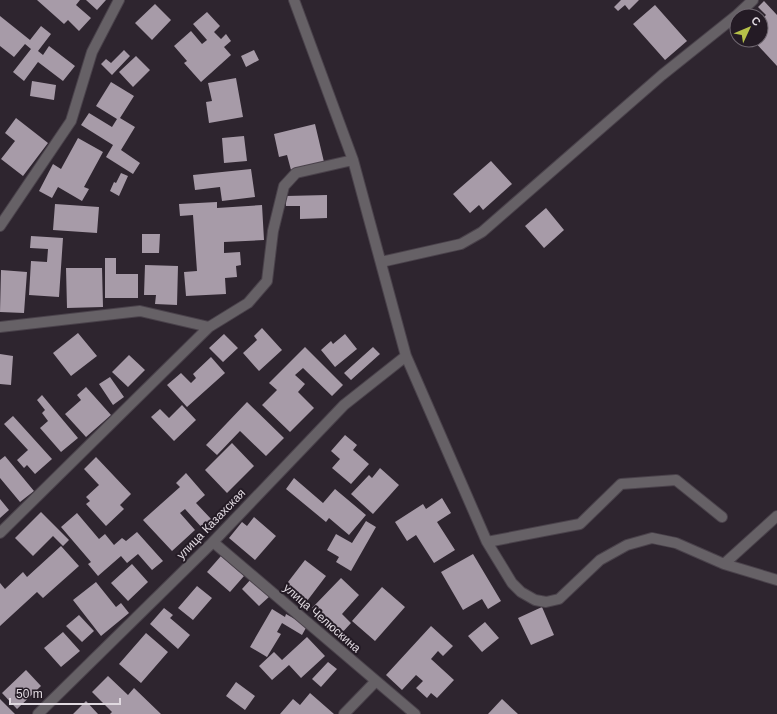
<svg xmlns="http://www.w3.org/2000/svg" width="777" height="714" font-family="Arial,sans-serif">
<rect width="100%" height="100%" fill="#2e252f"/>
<path fill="#a79ba8" d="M37,0H80L76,5L91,18L79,31L68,20L64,24Z
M86,0H106L97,10Z
M621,0H639L629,10L625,5L618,11L614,7Z
M764,1L777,15V66L753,40H761V20L766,15L758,7Z
M155,4L171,20L152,40L135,23Z
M655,5L687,41L665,60L633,24Z
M207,12L220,26L214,32L221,39L226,34L231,41L224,47L231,55L201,82L184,63L187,61L174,46L191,31L202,44L207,40L193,24Z
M0,16L30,40L41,26L51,34L38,51L43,55L49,46L75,66L63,81L38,62L24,81L13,72L31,49L25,44L14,57L0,46Z
M124,50L130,56L112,75L101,64L106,59L111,63Z
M254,50L259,60L246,67L241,56Z
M136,56L150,70L133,87L119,72Z
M236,78L243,117L209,123L206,102L212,101L208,83Z
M32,81L56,85L54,100L30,96Z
M111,82L134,96L120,118L135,127L121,150L140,163L133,174L106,157L113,145L81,125L89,113L112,127L117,119L96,106Z
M16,118L48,143L23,176L1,159L15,141L5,133Z
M315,124L324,162L291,170L287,155L279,157L274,134Z
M244,136L247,161L224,163L222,138Z
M78,138L103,152L84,187L89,189L82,201L58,187L52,198L39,191L53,164L61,169Z
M491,161L512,184L483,210L479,205L470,213L453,194Z
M251,169L255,197L222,201L220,187L195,190L193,175Z
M121,173L128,176L119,196L110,191L114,182L116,183Z
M327,195V218L300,219V206H286V196Z
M217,202V208L262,205L264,240L224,242V253L240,252L241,265L236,266L237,277L225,278L226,294L186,296L184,272L197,271L193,215L180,216L179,204Z
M55,204L99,207L97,233L53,230Z
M546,208L564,230L544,248L525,226Z
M142,234H160L159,253H142Z
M31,236L63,238L59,297L29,295L31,261L47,262L48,249L30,248Z
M105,258H116V274H138V298H105Z
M145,265L178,266L177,305L155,304L156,295H144Z
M66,268H102L103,307L67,308Z
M1,270L27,272L24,313L0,312Z
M262,328L282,350L259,371L243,353L257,340L254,336Z
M78,333L97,356L71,376L53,353Z
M224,334L238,348L223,362L209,348Z
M345,334L357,349L335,367L321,350L331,341L333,344Z
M305,347L343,385L332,396L303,368L295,375L305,384L298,392L314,408L290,432L262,405L277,390L269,383Z
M373,347L380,354L351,380L344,373Z
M0,354L13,356L11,385L0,384Z
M129,355L145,370L128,387L112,372Z
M211,357L225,373L187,407L167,385L181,373L191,383L196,378L193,374Z
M110,377L124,397L113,405L99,384Z
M86,387L111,415L86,437L65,414L81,400L77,395Z
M42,395L78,438L61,452L40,428L48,421L42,413L45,410L37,400Z
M247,402L284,438L266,456L240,431L217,455L206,445Z
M182,405L196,420L174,441L151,417L160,409L169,418Z
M13,416L52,459L35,474L27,465L24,468L17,460L28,450L4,424Z
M345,435L357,445L353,450L369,464L351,484L332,468L340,459L331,451Z
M232,443L254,466L227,493L205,470Z
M5,456L34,491L20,502L0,478V460Z
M96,457L131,494L120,505L124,509L106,526L86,504L90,501L86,497L99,485L84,469Z
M380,468L399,485L373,514L351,494L369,475L372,478Z
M186,473L205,495L196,503L213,521L204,530L185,509L180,513L195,530L172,551L143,520L180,487L176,483Z
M294,478L323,503L335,489L366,515L349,535L329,518L326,522L286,489Z
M442,498L451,513L437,522L455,550L434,563L416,535L407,541L395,522L423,504L426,509Z
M0,499L9,510L0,518Z
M41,512L69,540L63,546L53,536L33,556L15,538Z
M77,513L99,539L105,534L114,545L122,538L126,541L137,532L163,561L152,570L138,554L127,563L121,556L98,576L88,564L91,562L61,527Z
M254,517L276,536L255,560L229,538L242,522L247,526Z
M366,521L376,527L351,571L336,562L339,557L327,550L336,534L352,543Z
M61,546L79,566L43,598L37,592L0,626V583L5,589L23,572L27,577Z
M473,554L501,601L488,609L482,599L463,610L441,572Z
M221,556L244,576L230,592L207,572Z
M305,560L326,576L304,605L285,590L290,584L288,582Z
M132,564L148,582L128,601L111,583Z
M252,578L270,596L259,606L242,589Z
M341,578L359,595L342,614L351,623L340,635L312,608Z
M96,582L116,607L121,603L129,613L101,636L73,600Z
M197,586L212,598L193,620L178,608Z
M382,587L405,607L375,641L352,621Z
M542,607L554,635L531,645L518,618Z
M164,608L173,615L170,618L190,635L178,649L150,624Z
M272,609L285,617L286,614L307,626L302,635L282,623L277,632L281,634L267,657L250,647Z
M79,615L94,631L82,642L66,626Z
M485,622L499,638L482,652L468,636Z
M431,626L453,646L443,656L438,651L431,659L454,680L437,698L431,693L427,698L416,688L423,681L416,675L402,690L386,675Z
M63,632L80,651L61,667L44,648Z
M146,633L168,652L141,683L119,664Z
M307,637L325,656L301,678L289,665L272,680L259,666L274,652L282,660Z
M328,662L337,669L321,687L312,679Z
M26,670L41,686L17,709L2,693Z
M108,676L128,695L134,688L161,714H110L112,712L92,692Z
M236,682L255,696L245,710L226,696Z
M310,693L334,714H280L293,699L300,705Z
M0,699L15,714H0Z
M502,699L518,714H488Z
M86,701L98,714H73Z"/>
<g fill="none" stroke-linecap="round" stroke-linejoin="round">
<g stroke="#4a424b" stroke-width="12">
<path id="minor" d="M294,0L353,160L406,356L487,542L512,583L521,592L535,600L546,602L559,599L600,560L627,545L652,538L676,543L724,564L777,580
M0,226L71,121L92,52L119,0
M381,262L461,244L482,232L662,75L737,15L753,0
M0,327L140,311L209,327
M0,533L209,327L248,303L267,281L273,231L284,186L296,173L353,160
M213,542L415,714
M487,542L580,524L621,484L676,480L722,517
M724,564L777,516
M38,714L213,542L344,405L406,356
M344,714L376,681"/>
</g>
<use href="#minor" stroke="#666166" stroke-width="10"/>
</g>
<g text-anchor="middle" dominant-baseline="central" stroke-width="4" stroke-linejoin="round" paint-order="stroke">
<g font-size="12" fill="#e0d9e0" stroke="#241b25">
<text transform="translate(211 524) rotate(-46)">улица Казахская</text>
<text transform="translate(322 618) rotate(41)">улица Челюскина</text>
</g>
</g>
<g transform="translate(749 28) rotate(46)"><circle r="19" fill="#241b25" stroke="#6f6770"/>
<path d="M0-3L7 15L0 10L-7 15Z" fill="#b6c149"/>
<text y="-6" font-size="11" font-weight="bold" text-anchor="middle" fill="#e0d9e0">С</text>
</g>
<path d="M10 698v6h110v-6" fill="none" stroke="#e0d9e0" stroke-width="2"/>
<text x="16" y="698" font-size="12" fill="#e0d9e0" stroke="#241b25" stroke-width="3" paint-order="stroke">50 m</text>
</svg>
